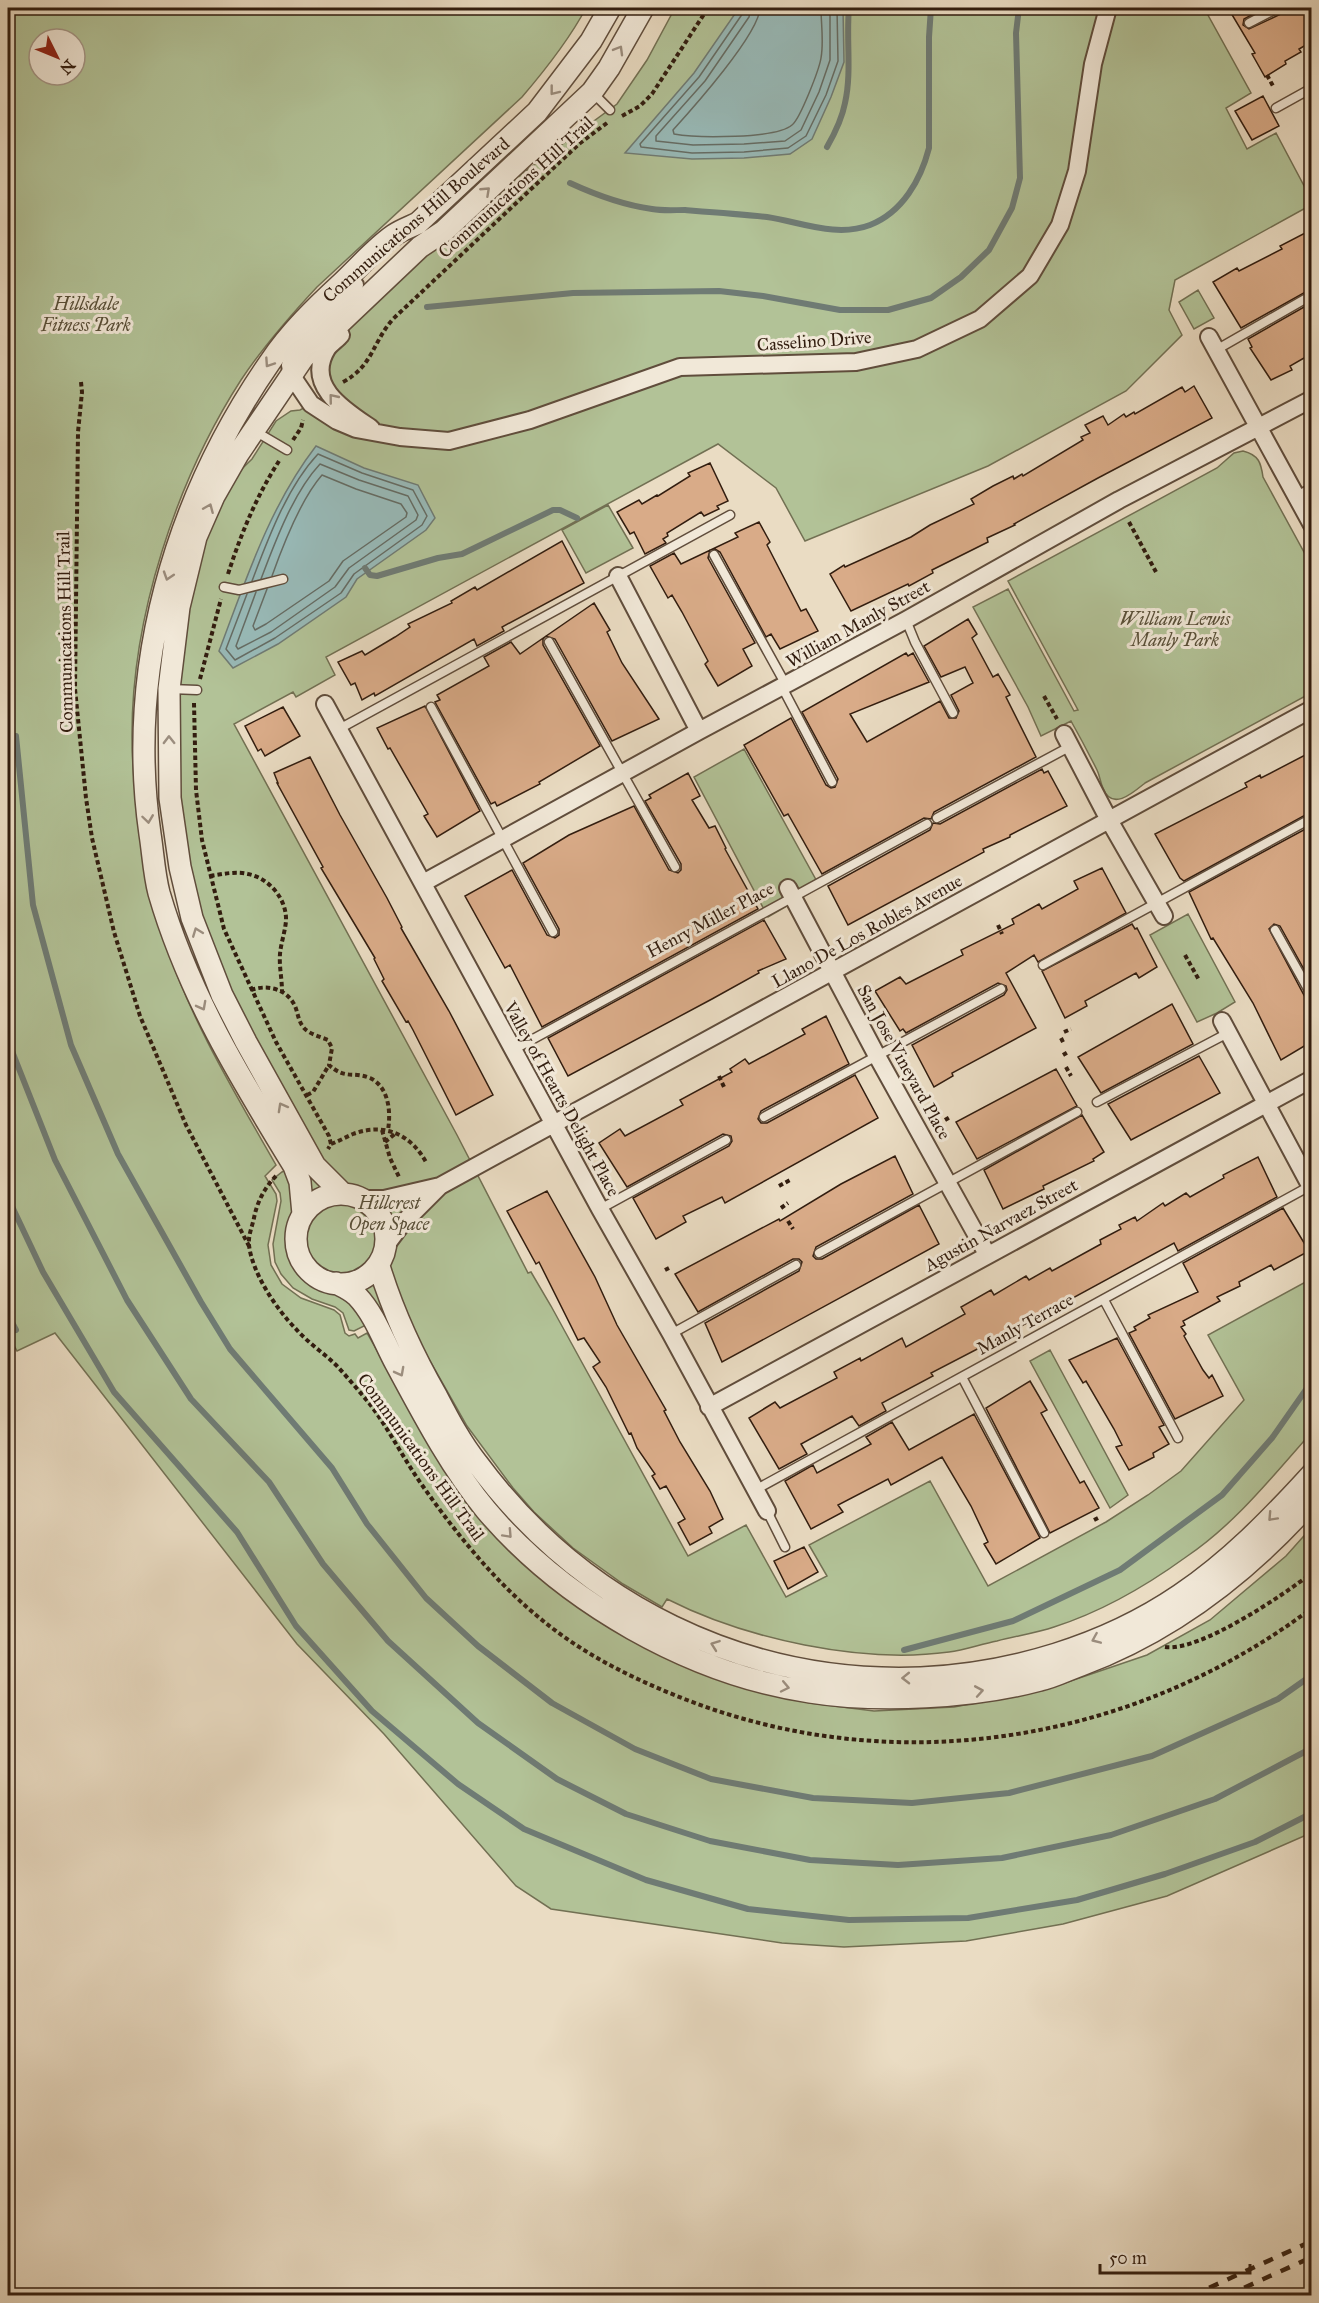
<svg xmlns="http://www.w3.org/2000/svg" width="1319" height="2303" font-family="'IM FELL Great Primer',serif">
<rect width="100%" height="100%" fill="#eadcc3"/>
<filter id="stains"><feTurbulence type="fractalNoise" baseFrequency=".00333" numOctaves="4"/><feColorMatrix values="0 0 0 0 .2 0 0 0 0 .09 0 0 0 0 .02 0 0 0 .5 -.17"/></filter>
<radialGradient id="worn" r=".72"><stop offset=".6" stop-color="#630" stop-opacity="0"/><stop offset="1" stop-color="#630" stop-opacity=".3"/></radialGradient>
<path fill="#b2c297" stroke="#727053" stroke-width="1.5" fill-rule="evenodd" d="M8,8H586C569,40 546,69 522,97L317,287C290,316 263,347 241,380C176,481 131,618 132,739C132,776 137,812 143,849C148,880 154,911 165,942C191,1021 235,1093 276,1165L265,1176L276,1194L277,1201L268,1245L271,1265L282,1284L301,1298L334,1310L340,1315L345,1333L349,1336L355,1334L358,1338L367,1333L451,1481L479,1517L542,1578L603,1624L648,1649L701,1673L751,1689L810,1703L874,1711L954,1707L1044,1690L1147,1655L1210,1620L1286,1556L1311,1528V1833L1167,1896L1063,1924L966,1941L844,1947L782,1943L551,1909L516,1886L384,1734L297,1644L55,1333L17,1351L8,1334ZM39,39H75V75H39Z
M675,8H1204L1251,93L1226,108L1247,149L1276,133L1311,199V205L1175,280L1169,310L1182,335L1126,391L988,466L805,541L776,488L718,444L326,657L335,675L296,697L293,692L234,724L457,1135L528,1273L531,1272L551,1306L688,1556L746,1525L786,1597L827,1576L809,1545L930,1481L988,1586L1106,1522L1148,1495L1181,1471L1244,1400L1208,1335L1311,1279V1433C1272,1477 1235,1524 1186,1557C1146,1586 1101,1612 1054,1627C1036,1633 1016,1636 997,1641C981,1644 965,1650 949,1652C861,1664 746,1639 667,1599L662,1607L623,1584L573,1548L534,1512L513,1488L467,1426L400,1308L354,1331L349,1330L343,1313L335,1307L312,1299L293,1288L281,1274L275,1262L273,1244L281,1201L280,1193L272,1180L282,1172L294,1166L192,918L169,701L214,496L252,459L276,421L291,411L300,410L311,404L337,421L327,391V350L444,231L617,104L647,60Z
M1198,290L1214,318L1194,329L1179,302Z
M1243,451C1259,455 1261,463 1263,477L1311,565V693L1145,783C1134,792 1112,812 1103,788C1100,782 1100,776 1097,770C1089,754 1080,737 1071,721L1041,736L1028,707L973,607L1008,589L1074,711L1078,710L1008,581L1217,468L1234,453Z
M608,505L633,548L586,573L562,530Z
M744,749L820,887L768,917L694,777Z
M1188,914L1235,1002L1217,1013L1197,1022L1150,935Z
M1050,1350L1128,1495L1110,1508L1030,1361Z"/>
<path fill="#98bab8" stroke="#6f7b74" stroke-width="1.5" d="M739,8H843L844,62L831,97L812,139L790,154L744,158L692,159L625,153L694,73Z
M316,446L364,468L418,485L435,518L426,530L357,579L346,597L278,644L233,668L219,651C246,580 269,507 316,446Z"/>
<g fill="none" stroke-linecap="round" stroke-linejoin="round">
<path stroke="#656c64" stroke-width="1.5" d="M743,8V13L699,77L640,144L641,147L692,153L744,152L788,148L806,136L826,95L838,61L837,8
M751,8L749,17L705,81L656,136V141L693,145L744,144L785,141L801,130L819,92L830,60V8
M760,8C759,34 693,108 673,130L674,134C696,138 776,139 792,125C800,119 819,70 821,58C824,42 821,24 821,8
M267,589L253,626L255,630L266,624L329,581L343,561L406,517L407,513L401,504L356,489L322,475C301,499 283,545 272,576
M256,592L236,646L238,649L271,632L335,587L349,568L416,520L418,515L408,496L359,480L320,464C293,493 275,542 261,579
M247,594L226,649L235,660L275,638L341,593L354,574L422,525L427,516L413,490L362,473L318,454C287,487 268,539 252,581"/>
<path stroke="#6f7b74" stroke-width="6" d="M827,147C835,133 842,119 845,103C852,72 846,39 849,8
M570,183C596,195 623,205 652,209C663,211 674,210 685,210C712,212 740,214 767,217C801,222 836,238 870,225C903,212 921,179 929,148V37L931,8
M427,307L573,293L719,291L763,296L840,310H888L931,298L961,277L989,250L1012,208L1020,178L1016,33L1019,8
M365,568L370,575L377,576L438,558L462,554L553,510H560L577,518
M16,736L33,905L71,1045L118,1154L201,1302L230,1349L332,1468L367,1524L426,1598L478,1646L552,1703L635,1749L711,1779L813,1798L912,1803L1009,1793L1152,1756L1278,1699L1312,1675
M8,1041L55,1160L127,1300L191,1399L269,1482L323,1564L388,1641L478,1723L557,1779L626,1814L710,1841L810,1860L898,1865L1002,1858L1111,1835L1215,1799L1312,1748
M8,1198L43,1272L114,1392L237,1532L296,1626L372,1711L458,1784L524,1829L646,1880L748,1909L849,1920L968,1918L1077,1900L1165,1874L1255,1842L1312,1813
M8,1315L16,1330
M904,1650L1013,1621L1120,1570L1222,1495L1272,1438L1312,1381"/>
</g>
<path fill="#d9ab88" stroke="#321d0f" stroke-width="1.5" d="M1228,8H1265L1244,19L1243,25L1249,29L1281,14L1284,8H1311V42L1299,49L1301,52L1285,61L1286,64L1265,77L1252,54L1255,53Z
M1263,96L1279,126L1252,140L1235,111Z
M1307,232L1311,241V289L1241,328L1213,282L1237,268L1239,271L1282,249L1280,246Z
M1311,303V354L1290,366L1292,370L1271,380L1250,348L1252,347L1248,339Z
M1194,386L1212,418L1098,478L1014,524L1015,525L987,538L988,542L932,570L933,573L909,586L908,584L851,611L830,574L844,565L845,567L911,537L930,525L974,504L971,499L993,486L1013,476L1014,479L1022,474L1023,476L1083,440L1081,437L1090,433L1085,425L1103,416L1108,425L1124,414L1126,417L1134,412L1135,414L1182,387L1185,392Z
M710,463L728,501L717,506L719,509L704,516L701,512L667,533L668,536L663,539L666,543L645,554L634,532L630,534L617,512L639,500L642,504L657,495L658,496L690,476L688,473Z
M759,522L770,542L767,545L801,611L806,609L818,631L780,649L771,634L766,637L720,552L715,549L710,550L708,558L755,643L743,649L752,666L718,686L705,664L708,661L682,612L672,595L668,598L650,566L674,553L681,564L738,537L735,533Z
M562,541L584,583L502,627L504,631L477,646L474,639L375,696L374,693L362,700L355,683L351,685L338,662L362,651L365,655L395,637L410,627L408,624L452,603L451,601L475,587L477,590Z
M594,603L610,630L607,632L622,663L659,719L612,741L555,639L546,636L543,639V645L600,746L539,782L540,784L497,806L495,802L491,804L435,702L440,700L437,695L489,666L484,657L511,642L520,654Z
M968,619L977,634L972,638L993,677L998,674L1010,695L1006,697L1036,757L934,812L931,819L924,818L822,874L788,814L784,816L744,745L791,718L826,785L831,788L835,787L838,779L802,712L906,653L908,656L913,653L929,682L850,714L867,742L940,701L949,718H956L959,711L951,695L973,683L965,667L941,677L924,646Z
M425,706L480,811L437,837L424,816L428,814L390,748L388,749L377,728Z
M283,707L300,736L265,756L261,749L258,751L245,726Z
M1311,752V812L1184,881L1180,878L1155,834L1247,787L1245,783L1260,775L1261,778Z
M310,757L340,815L387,898L402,927L401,928L449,1011L493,1095L456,1115L413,1030L408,1021L406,1022L382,981L384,979L374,959L375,958L321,868L323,867L277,783H278L274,773Z
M1042,769L1044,773L1048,771L1067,806L1010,835V837L983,849L984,852L848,925L828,886L930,830L933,823L940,824Z
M688,773L700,796L692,800L709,828L715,826L726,848L725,849L758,909L542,1027L510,965L505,968L465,896L512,870L547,935L555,938L559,935V929L523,863L569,835L634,806L669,870L678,873L681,870V864L645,801L651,798L649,795Z
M1311,826V982L1280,926L1274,924L1269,929L1306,999L1311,1002V1042L1281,1060L1253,1003L1213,938L1211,939L1189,892Z
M1102,868L1126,913L1038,962L1034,955L1006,973L1036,1028L952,1073L953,1076L934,1087L912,1045L1004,995L1007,990L1006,986L998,983L906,1033L903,1029L900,1031L875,991L900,977L906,984L963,955L961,950L1014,924L1012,919L1039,904L1042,909L1078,889L1074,881Z
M764,920L786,959L758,971L759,973L712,999L568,1076L548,1038Z
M1132,924L1135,929L1137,928L1157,967L1139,978L1136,973L1085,1001L1087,1006L1065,1018L1042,971Z
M1172,1004L1193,1044L1101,1093L1078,1057Z
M826,1016L849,1064L761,1111L758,1119L761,1123H767L855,1075L878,1118L725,1203L722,1197L683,1216L686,1222L656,1239L633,1198L729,1146L732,1141L731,1136L723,1134L627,1187L599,1143L620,1129L625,1136L683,1105L680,1100L732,1072L730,1069L745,1059L749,1064L805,1034L802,1029Z
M1199,1056L1220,1093L1131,1140L1108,1104Z
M1056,1069L1077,1106L977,1159L956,1122Z
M1082,1115L1104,1152L1093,1159L1094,1161L1043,1186L1044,1189L1003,1209L984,1170Z
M895,1156L913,1194L816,1247L813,1256L816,1259H822L919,1205L939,1244L722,1362L705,1323L799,1271L802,1262L799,1259H793L698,1312L675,1274L779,1219L780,1221L841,1184Z
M1258,1157L1277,1197L1178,1251L1174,1243L1012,1331L1013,1333L988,1349L985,1345L931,1373L933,1376L882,1403L886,1411L859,1426L852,1416L801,1444L807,1454L779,1469L749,1418L775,1402L780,1408L837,1378L834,1372L860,1358L861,1361L902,1338L906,1347L965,1314L961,1307L991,1290L994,1295L1026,1276L1029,1280L1050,1268L1052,1271L1101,1244L1100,1240L1121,1229L1119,1225L1135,1217L1137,1221L1163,1203L1165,1206L1186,1193L1190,1197L1224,1178L1223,1175Z
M547,1191L595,1277L617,1325L666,1410L664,1411L680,1442L710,1491L723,1519L709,1527L712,1533L690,1545L678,1523L685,1519L666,1486L660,1489L652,1476L655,1474L637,1448L631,1433L629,1434L606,1387L593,1367L600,1362L584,1338L578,1340L539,1262L536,1264L507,1211Z
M1283,1208L1309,1251L1274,1270L1271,1265L1239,1282L1240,1286L1217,1297L1220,1301L1183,1321L1185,1325L1181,1327L1186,1334L1184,1336L1203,1370L1209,1378L1212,1375L1223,1396L1175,1419L1129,1333L1136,1330L1134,1327L1150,1318L1148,1315L1198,1292L1183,1263Z
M1117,1338L1164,1425L1159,1427L1169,1444L1153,1453L1154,1457L1129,1470L1116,1447L1122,1445L1114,1429L1086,1381L1083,1383L1069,1360Z
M1030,1381L1047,1410L1041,1413L1080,1483L1084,1481L1099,1508L1050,1533L986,1408Z
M974,1414L1040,1538L996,1564L984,1544L988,1542L971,1506L942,1457L891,1485L888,1479L838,1505L843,1512L811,1529L785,1481L813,1465L817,1473L871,1444L866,1437L892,1422L909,1450Z
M804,1547L818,1572L788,1589L774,1561Z"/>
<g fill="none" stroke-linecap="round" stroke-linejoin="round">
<g stroke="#604d3c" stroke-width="11">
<path id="service" d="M1249,23L1278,8
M592,92L610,110
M1276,108L1312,88
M1216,350L1312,295
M253,430L287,450
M1296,496L1312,488
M714,555L786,685
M224,587L239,590L283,579
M906,620L915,642L953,713
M549,642L675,867
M782,687L832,782
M170,689L197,690
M431,707L553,932
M339,729L730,515
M937,818L1071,746
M1275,930L1312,996
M1043,965L1312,818
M513,1050L927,824
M1097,1102L1228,1033
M764,1117L1001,989
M600,1209L726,1140
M819,1253L1077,1112
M1104,1300L1178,1438
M671,1334L796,1265
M962,1377L1044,1533
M755,1490L1310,1186
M767,1511L785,1547"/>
</g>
<g stroke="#604d3c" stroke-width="20">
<path id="minor" d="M355,285L311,331L295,352L290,365L292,376L311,404L337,421L356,429L400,437L449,441L530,420L680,367L856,362L917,349L980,319L1030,276L1060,225L1077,171L1093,64L1108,8
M341,335C337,340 330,344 327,349C304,386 346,411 371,428
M1209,337L1312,525
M618,576L699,731
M325,704L600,1209L671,1334L767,1511
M1064,734L1109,820L1164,916
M423,883L699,731L906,620L1119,500L1312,399
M788,888L877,1056L987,1254
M1222,1021L1312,1189
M361,1199H384L440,1186
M387,1244L402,1224L440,1186L1312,709
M709,1407L1312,1079"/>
</g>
<g stroke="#604d3c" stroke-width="24">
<path id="tertiary" d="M296 1239a45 45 0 1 1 90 0a45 45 0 1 1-90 0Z
M343,1194L315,1166L246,1042L222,995L192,918L180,867L170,798L169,689L179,607L196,537L214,496L238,454L303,358L420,247L444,231L592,92L609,68L643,8
M303,1214L300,1182L294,1166C240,1078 188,993 159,893C154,874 153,853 150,834C126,668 175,499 270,362C290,332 316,307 342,283C359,267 375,248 394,235C401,230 410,227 418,223L537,112L591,41L610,8
M379,1266C393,1312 413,1355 437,1397C449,1420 461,1443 477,1463C582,1605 745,1685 921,1678C1011,1674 1105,1646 1180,1595C1230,1561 1271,1519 1312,1474
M336,1283C344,1287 351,1290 357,1296C375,1315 384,1342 396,1364C423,1414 450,1466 486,1510C564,1602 690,1674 810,1692C879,1703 973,1698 1040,1680C1054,1677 1067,1670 1081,1665C1172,1631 1248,1572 1312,1500"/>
</g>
<path stroke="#321d0f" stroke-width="4" stroke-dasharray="4.5 3" stroke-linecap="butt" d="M1267,75L1273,86
M622,116L640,106L652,94L708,8
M81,382L82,392L78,432L75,689L86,798L92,838L114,932L140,1016L186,1125L249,1246
M343,382C373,366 372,343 393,319L579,144L607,123
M293,440L301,428L303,420
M1129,522L1156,572
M228,574C241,534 256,497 279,461
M200,679L221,599
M1044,696L1057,719
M194,703L196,790L202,840L224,929L276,1042L329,1136L331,1144L328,1149
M210,876C223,874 236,871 248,874C269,878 287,899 286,921C285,932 281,943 280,954C279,966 282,979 282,991
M998,925L1002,934
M1185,955L1199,980
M251,990C268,984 287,989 295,1006C298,1013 298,1021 304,1028C309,1034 321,1037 328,1040L332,1048L329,1065C346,1080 352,1071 370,1078C389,1087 391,1112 388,1130
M1064,1032L1071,1029
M1061,1038L1064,1044
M1063,1055L1068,1052
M1066,1067L1071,1076
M719,1076L724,1087
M307,1095L313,1092L329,1065
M945,1120L950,1117
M382,1130L390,1158L400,1179
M385,1142L396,1133
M331,1144C339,1141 346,1137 353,1134C385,1122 412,1135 427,1164
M276,1176C265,1187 257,1202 254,1218C252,1227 248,1236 249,1245C252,1273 277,1310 296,1329C308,1343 324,1353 337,1366C348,1378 359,1391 369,1403C389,1429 403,1458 422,1485C455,1532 492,1578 536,1615C580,1653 633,1679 687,1700C896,1781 1133,1743 1312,1608
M779,1186L790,1180
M781,1208L788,1203
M788,1221L793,1229
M665,1270L669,1268
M1094,1520L1098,1518
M1165,1647C1200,1652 1283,1595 1312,1573"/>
<use href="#service" stroke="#f1e8d8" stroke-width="8"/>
<use href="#minor" stroke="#f1e8d8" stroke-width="16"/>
<use href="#tertiary" stroke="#f1e8d8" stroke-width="21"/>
<path stroke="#321d0f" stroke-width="4.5" stroke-dasharray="10 10" stroke-linecap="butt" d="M1191,2296L1312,2241
M1226,2296L1312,2257"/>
</g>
<defs><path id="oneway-chevron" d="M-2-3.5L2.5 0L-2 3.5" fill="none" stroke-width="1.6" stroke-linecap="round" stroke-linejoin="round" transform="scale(1.5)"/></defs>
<g stroke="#9b8d7e">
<use href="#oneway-chevron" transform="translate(619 50) rotate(-60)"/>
<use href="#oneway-chevron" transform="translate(554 91) rotate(128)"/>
<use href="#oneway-chevron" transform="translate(486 191) rotate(-43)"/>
<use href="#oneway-chevron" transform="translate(269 363) rotate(124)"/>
<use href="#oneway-chevron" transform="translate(333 398) rotate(-129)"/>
<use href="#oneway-chevron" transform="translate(209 508) rotate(-67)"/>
<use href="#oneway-chevron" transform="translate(168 576) rotate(108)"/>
<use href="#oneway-chevron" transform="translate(169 740) rotate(-91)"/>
<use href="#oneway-chevron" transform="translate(148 819) rotate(82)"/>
<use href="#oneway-chevron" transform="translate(197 932) rotate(-111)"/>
<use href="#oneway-chevron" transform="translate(202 1006) rotate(62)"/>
<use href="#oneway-chevron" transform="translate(282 1107) rotate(-119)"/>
<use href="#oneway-chevron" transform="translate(400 1372) rotate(62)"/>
<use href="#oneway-chevron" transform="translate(1272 1517) rotate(133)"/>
<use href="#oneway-chevron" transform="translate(508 1534) rotate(47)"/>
<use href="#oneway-chevron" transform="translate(1096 1639) rotate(157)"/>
<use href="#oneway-chevron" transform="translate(715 1645) rotate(-160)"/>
<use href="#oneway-chevron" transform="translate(906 1678) rotate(179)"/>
<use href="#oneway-chevron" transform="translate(785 1687) rotate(12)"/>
<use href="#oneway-chevron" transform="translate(979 1691) rotate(-10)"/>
</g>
<g text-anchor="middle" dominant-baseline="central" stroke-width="6" stroke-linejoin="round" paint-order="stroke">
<g font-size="18" fill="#321d0f" stroke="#f1e8d8">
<text transform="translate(516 187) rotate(-42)">Communications Hill Trail</text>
<text transform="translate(416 220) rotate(-41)">Communications Hill Boulevard</text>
<text transform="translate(814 341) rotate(-4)">Casselino Drive</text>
<text transform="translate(858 624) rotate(-29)">William Manly Street</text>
<text transform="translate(65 632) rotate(-91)">Communications Hill Trail</text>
<text transform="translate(710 920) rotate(-28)">Henry Miller Place</text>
<text transform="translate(867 931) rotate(-29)">Llano De Los Robles Avenue</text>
<text transform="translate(904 1062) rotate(61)">San Jose Vineyard Place</text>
<text transform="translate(562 1099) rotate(61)">Valley of Hearts Delight Place</text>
<text transform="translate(1001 1225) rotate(-29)">Agustin Narvaez Street</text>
<text transform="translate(1025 1324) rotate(-29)">Manly Terrace</text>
<text transform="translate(421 1457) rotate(54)">Communications Hill Trail</text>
</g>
<g font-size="18" font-style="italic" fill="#584f38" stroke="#f1e8d8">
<text x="86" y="304">Hillsdale<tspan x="86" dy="21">Fitness Park</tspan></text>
<text x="1175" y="619">William Lewis<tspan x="1175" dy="21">Manly Park</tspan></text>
<text x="389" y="1203">Hillcrest<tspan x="389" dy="21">Open Space</tspan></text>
</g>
</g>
<rect width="1319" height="2303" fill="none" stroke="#eadcc3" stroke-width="30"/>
<rect x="9" y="9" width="1301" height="2285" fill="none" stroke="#321d0f" stroke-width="3"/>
<rect x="15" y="15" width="1289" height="2273" fill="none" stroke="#321d0f" stroke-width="1.5"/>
<g transform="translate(57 57) rotate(133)"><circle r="28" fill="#f1e8d8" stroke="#a59788" stroke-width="1.5"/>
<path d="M0-4.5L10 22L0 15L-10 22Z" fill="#8f2418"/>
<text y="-9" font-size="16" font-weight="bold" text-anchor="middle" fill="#321d0f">N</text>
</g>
<path d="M1100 2264v9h150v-9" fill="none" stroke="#321d0f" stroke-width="3"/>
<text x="1109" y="2264" font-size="18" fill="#321d0f" stroke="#f1e8d8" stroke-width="4.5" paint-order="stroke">50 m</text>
<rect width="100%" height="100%" filter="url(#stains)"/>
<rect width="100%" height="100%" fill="url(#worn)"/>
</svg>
